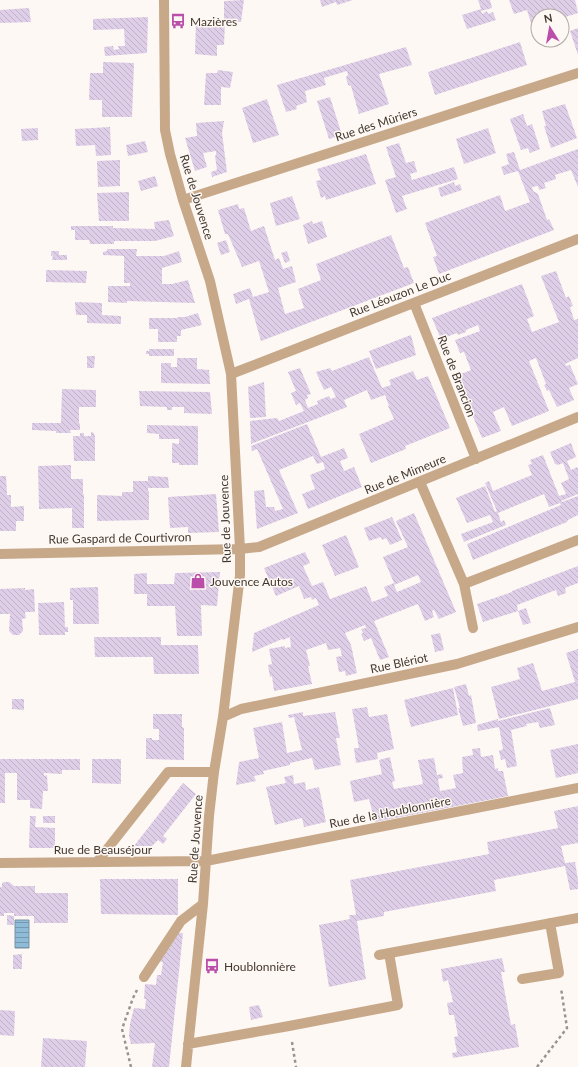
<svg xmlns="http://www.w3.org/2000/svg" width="578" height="1067" font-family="Lato,sans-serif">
<defs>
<pattern id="water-rules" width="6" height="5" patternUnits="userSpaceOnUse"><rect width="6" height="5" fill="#8ebbd7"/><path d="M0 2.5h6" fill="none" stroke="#7699af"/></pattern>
<pattern id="building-back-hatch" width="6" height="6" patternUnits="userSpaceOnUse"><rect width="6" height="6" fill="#decee8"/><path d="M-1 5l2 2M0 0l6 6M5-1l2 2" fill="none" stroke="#c0b2c7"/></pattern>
</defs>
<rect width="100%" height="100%" fill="#fef8f4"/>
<path fill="url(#water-rules)" stroke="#7793a4" d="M15,920H29V948H15Z"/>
<path fill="url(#building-back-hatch)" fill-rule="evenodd" d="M244,0L241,22H224V1Z
M320,0H353L337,5L336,2L322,7Z
M478,0H490L492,8L481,11L482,14L487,11L488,14L493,12L496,20L467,29L462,15L481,9Z
M509,0H575L578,13L562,18V16H538V25L532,26L527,10L514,14Z
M29,8L31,22L0,23V10Z
M148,17L147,53L105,56L104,47L113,46L114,50L119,49L118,46H125L124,29L93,30V19Z
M196,21L225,22L224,45H217V56L195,54Z
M578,28V55L570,31Z
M520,42L527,65L435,95L428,72Z
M406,47L412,65L379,74L389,104L359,114L351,86L348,85L346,77L348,75L347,71L324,78L326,85L305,91L307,102L296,106L297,109L286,112L277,85Z
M103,62L134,63L132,117H102V100H89L90,73H103Z
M218,70L233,72L230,88L221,87V105H204L206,73H217Z
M330,97L342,135L329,139L317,101Z
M267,99L279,135L253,143L242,108Z
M565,104L577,138L551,148L544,126H546L542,111Z
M523,114L527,126L532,124L540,149L530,153L528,148L521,150L510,119Z
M224,121L222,133L227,172L212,177L211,172L217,170L215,156L216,155V151L203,153L207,167L195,171L185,138L197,136L196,123Z
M110,127L111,155L96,156L95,145L76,146L75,129Z
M38,128V140L22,141L21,129Z
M488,128L496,153L464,164L456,139Z
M145,141L148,152L128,156L126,145Z
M399,143L406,163L414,161L417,172L410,174L412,180L454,167L458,179L402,196L407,209L396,213L385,180L396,177L386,147Z
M578,149V187L571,170L555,175L556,179L544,183L546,188L539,190L538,186L532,187L533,191L538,194L547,220L549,219L554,230L439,274L433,257L437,256L425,223L500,195L505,211L530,202L518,171L504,175L501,167L509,164L506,154L514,152L520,170Z
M366,154L376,184L326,200L325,196L321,198L316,181L321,180L317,169Z
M120,160V186L98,187L97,161Z
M155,176L158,186L141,191L138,181Z
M454,182L455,186L460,184L462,190L441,197L438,188Z
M129,192V221H99L97,193Z
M292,196L300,219L276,226L270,203Z
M238,204L239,209L244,208L251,231L264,226L275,260L279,258L283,269L292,266L296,282L278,288L285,314L304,308L298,289L321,280L316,264L391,235L404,268L408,267L414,283L261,341L249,299L236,304L233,294L250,288L253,297L269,292L259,261L242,267L228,234H225L218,210Z
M169,220L174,236L155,241H114V244H90L89,240H75V230H71V226H113V228L155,229L154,222Z
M312,221L313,224L322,221L327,237L308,244L303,225Z
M226,240L230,252L221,255L217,243Z
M107,249H137L136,256H164L179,251L182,262L162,268V284H172L188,280L195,303L127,301V303L108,302V286H130V283H124V256L103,255V252L107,251Z
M51,251H59V255H67V260H52L53,255L51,256Z
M287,251L290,261L285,263L281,253Z
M46,270L87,271L86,283L46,282Z
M556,271L566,298L569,296L573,306L570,307L574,320L578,319V358L565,364L566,366L570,365L578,384L569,388L574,400L557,407L549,390L547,391L544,385L546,384L536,358L529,361L549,411L512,426L504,407L493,412L501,431L482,438L456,376L471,370L464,352L460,353L455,340L480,331L478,325L466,330V332L458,335L457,333L441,339L432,318L522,284L534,316L527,319L532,332L559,322L541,276Z
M75,302L102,303V315L121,316V324L87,323V315H76Z
M198,313L202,325L181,330V336H177V342H158V329H149V318H178L177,317H185Z
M411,335L416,355L376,369L369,351Z
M149,349H174V356H149V354H146V351H149Z
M87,356H95L94,368H87Z
M369,357L382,388L391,385L389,380L413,371L417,380L428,376L450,428L405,446L406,449L371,463L359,434L394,419L388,406H389L385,395L371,400L367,390L344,400L347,407L251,444L250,421L277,418L279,421L304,411L300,403L296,405L291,393L296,391L288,372L300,368L311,394L307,395L308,398L305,400L308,408L318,404L317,401L329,396L331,399L336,397L331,387L324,390L316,372L330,368L332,371Z
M177,358H197V369L209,370L210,384L161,383V363H171V367H177Z
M264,382L266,417L250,418L248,387Z
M62,389L96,390V407H79V423L80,424V430H70L71,433H56V431L32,430V423H61Z
M139,391L210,392L212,414L184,413V407H172V410H167V407L140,406Z
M307,424L321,457L344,448L348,458L340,461L344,471L354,467L362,487L308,509L302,494L315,489L310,475L325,469L323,462L317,464L313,456L279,470L298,513L257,529L254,491L264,490L266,507H274L275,511L283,509L257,449L252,451L251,446Z
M147,425L198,426V465H179V463H172V443L179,444V439H159V434L147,433Z
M91,432L94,433L95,437V461H74L73,436H80V433H84V436H91Z
M571,443L576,457L567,461L571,470L577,467L578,469V494L561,501L562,502L578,496V515L568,520L567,522L473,560L467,544L561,505L560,503L549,507L544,494L498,513L501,522L504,520L506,525L464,542L461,534L493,522L490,515L467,523L456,498L485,486L495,512L497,511L485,483L489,481L493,491L532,475L528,465L532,464L530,460L543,455L559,496L566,494L561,483L569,479L563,463L558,465L555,464L550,452Z
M71,465V479H83V495L84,494V528H72V508L39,509L38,466Z
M0,476H6L7,495H11V507L24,506V521H16V531H0Z
M148,476L168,477L169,488H148V491H149V520L97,521V495L122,496V492H133V481H148Z
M216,494L219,532L188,533V527L170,528L168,497Z
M414,513L456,612L439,619L434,610L432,611L434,617L425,621L418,604L374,621L389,657L380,660L371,638L364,641L361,634L363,633L361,629L366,628L365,625L345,633L351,645L357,673L346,676L345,671L339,672L336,657L342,656L340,648L328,650L326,643L306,650L310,666H308L312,684L274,691L272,676L270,677L268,665L272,664L269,649L285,646V648L291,647L290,637L283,640L282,639L252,652L254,633L319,605L316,598L312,600L311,597L304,599L299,586L276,596L264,568L305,552L310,563L303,566L312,586L323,582L330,599L366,586L372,602L388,596L384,587L394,583L383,557L408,547L396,521ZM418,575L421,582L397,592L394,585Z
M392,517L402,540L390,545L386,538L382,540L381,537L369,541L364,528Z
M346,535L359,567L335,576L322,545Z
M578,566V583L565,588L566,593L558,596L556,590L517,605L518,611L483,622L477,604L512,592V591Z
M220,572L217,606L201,605L202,636H177L175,606H147V594H134V574L147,573V584H174L175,573Z
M98,587L99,624H73V600H70V588Z
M25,588V590L34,589L35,612H25L26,618L22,619L23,631L19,635H13L9,631L10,614H0V589Z
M64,602L65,627H68V632H65V635H39L38,603Z
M526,608L531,623L523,625L518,611Z
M440,633L444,650L435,652L431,635Z
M94,637H161V645H198L199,674H154L153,657H95Z
M578,649V699L499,719L491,687L520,679L517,668L533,663L542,691L575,682L566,653Z
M466,684L469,696L471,695L476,723L463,726L458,708H460L454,687Z
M453,688L458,715L411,727L404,700Z
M12,699H24V710L12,709Z
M367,707L369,717L387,714L394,749L377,753L378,759L356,763L354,748H359L352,709Z
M550,708L555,725L540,728L538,722L526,724L527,726L511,730L517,766L507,768L505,759L501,760L499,751L503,749L499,727L478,731L477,725L498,719V721Z
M303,712V716L335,712L340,738H336L341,765L315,770L312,758L290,763V765L263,771L264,774L254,776L256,781L236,785L239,762L259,758L253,728L282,722L287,753L302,750L294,717L289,718L288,715Z
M153,714H182V727L184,728V760L146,759V738H152V740H159V729H153Z
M578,744V773L556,778L550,750Z
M480,748L481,757L493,755L495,769L498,768V771H503L508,796L375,822L369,799L354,802L350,781L382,774L379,760L390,757L395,781L392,782L394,789L423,784L418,760L434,758L437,775L442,774L443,778L438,779L440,791L456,788L453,775L463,773L462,757L473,755L472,749Z
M0,759H80V770H62V774L44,773V776L47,775L48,791H43L42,809L30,808V800H17V773H5V803H0Z
M92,759H121V784L92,783Z
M293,775L294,784L305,782L306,790L319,787L326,822L304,827L302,818L275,825L266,787L286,783L284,777Z
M183,783L196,794L163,836L167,839L163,844L158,840L152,846H134Z
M578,806V843L561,846L565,863L575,862L578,880V889L570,890L565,866L494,880L496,891L384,912V916L357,921L366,979L329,987L319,925L350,919L349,915H356L350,880L489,854L487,842L558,828L554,811Z
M30,816H36L35,827L55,828V848H29Z
M43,816H55V823H43Z
M100,879H178V915L101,914Z
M4,882H9L14,886H35V893H68V923H34V916H14V913H4V916H0V887H2V883Z
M7,915L14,916V925H7Z
M179,933H183L169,1067H152L155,1043L131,1044L129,1036L130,1024L134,1008L145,1009L146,999H144L145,984L156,985L157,975H161L163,962L158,961Z
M22,954V969H13V955Z
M502,958L505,972H501L511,1025L515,1024L519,1047L453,1058L452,1053L457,1052L454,1037L458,1036L454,1015H449L447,1003L453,1002L448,980L443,982L441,969Z
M259,1005L263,1017L251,1020L249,1007Z
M0,1010L15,1011L14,1036L0,1035Z
M43,1038L87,1041L85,1067H41Z"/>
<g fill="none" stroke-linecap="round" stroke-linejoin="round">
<path stroke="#9b938c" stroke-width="2.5" stroke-dasharray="3 3" stroke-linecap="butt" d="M292,1042L296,1067
M131,1067L122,1029L133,998L137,990
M537,1067L567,1028L561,988"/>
<path stroke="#c7a98a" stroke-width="10" d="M164,0L165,130L170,154L183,200L210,281L231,374L240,549V575L223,717L214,772L209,816L203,904L186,1067
M183,200L578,73
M414,303L476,459
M231,374L578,239
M420,482L464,584L473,628
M0,554L240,549L259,547L578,417
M464,584L578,540
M223,717L241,709L457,664L578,627
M97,862L168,772H214
M0,863L206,861L578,788
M379,955L578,918
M144,977L181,921L203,904
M522,979L559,973L550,923
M188,1044L289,1026L398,1005L389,953"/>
</g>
<defs>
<g id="bus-bare" transform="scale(1.2)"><path d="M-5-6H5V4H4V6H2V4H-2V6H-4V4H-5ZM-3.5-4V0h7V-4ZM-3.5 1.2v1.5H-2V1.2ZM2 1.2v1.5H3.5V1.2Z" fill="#bb4dab" stroke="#fef8f4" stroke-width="2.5" paint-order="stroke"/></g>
<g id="shop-bare" transform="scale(1.2)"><path d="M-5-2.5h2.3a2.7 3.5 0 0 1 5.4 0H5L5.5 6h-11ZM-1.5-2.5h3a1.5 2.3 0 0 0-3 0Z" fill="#bb4dab" stroke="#fef8f4" stroke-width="2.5" paint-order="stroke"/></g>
</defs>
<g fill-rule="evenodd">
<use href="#bus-bare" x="178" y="21"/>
<use href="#shop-bare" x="198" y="581"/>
<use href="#bus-bare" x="212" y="966"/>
</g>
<g text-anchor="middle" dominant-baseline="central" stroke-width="3" stroke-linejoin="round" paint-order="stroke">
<g font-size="12" fill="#41372e" stroke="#fef8f4" text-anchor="start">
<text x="190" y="21">Mazières</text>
<text x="210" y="581">Jouvence Autos</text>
<text x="224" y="966">Houblonnière</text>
</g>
<g font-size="12" fill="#41372e" stroke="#fef8f4">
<text transform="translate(376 124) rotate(-18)">Rue des Mûriers</text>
<text transform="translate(197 197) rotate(73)">Rue de Jouvence</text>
<text transform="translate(400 294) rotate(-21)">Rue Léouzon Le Duc</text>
<text transform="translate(457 376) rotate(69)">Rue de Brancion</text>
<text transform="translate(405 474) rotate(-22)">Rue de Mimeure</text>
<text transform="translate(225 519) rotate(-92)">Rue de Jouvence</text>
<text transform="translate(120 538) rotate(-1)">Rue Gaspard de Courtivron</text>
<text transform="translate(399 663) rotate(-12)">Rue Blériot</text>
<text transform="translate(390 812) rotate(-11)">Rue de la Houblonnière</text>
<text transform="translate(195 839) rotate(-86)">Rue de Jouvence</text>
<text x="103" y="849">Rue de Beauséjour</text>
</g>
</g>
<g transform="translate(550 28) rotate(349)"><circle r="19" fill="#fef8f4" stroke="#b2aba5"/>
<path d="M0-3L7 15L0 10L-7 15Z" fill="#bb4dab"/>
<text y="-6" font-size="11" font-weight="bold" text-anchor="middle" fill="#41372e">N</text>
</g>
</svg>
